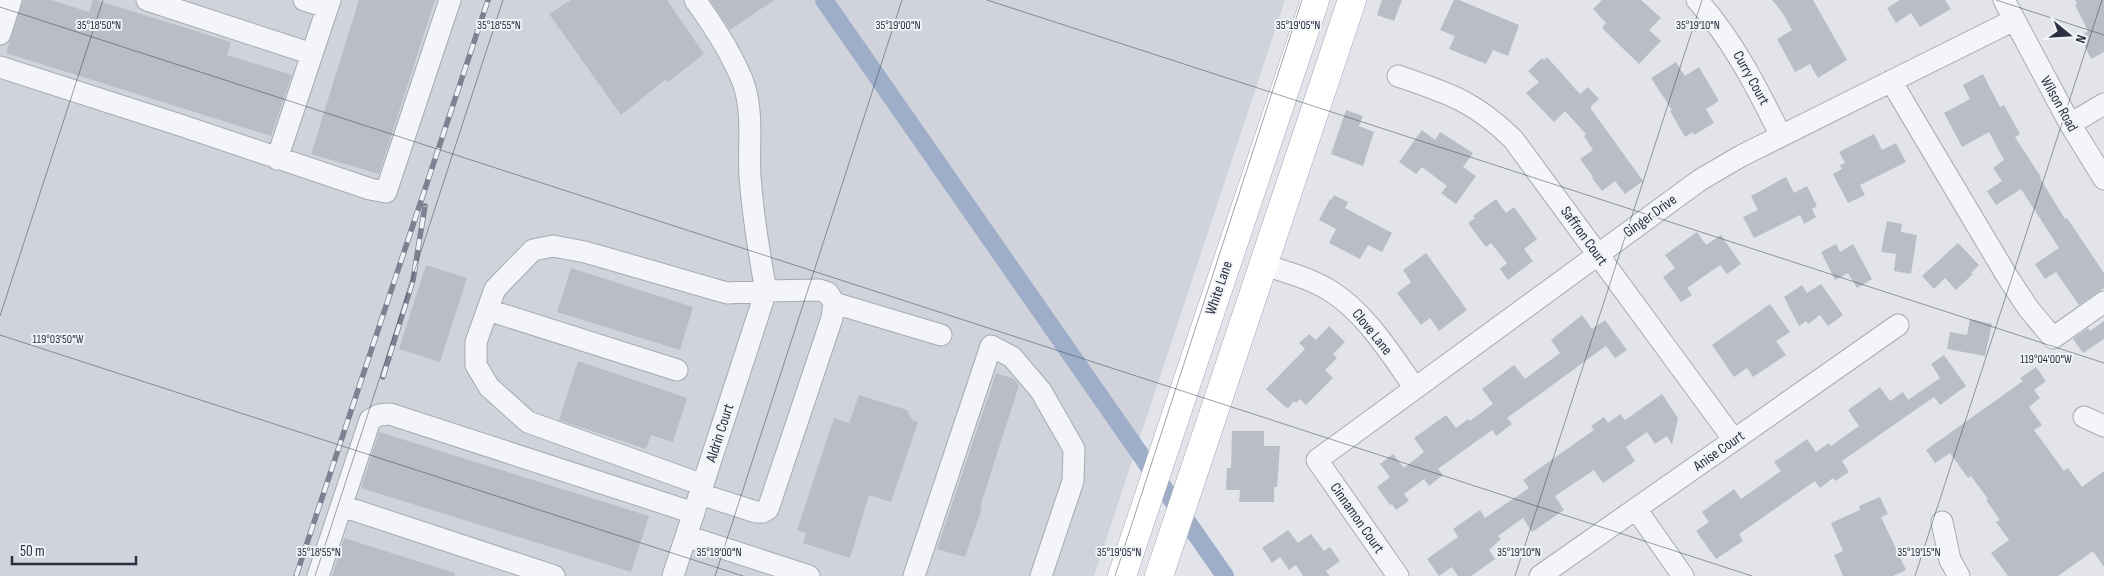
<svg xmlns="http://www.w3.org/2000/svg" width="2104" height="576" font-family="'Sofia Sans Condensed',sans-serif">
<rect width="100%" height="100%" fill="#e2e4ea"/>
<path fill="#d0d3db" d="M0,0H1285L1094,576H0Z"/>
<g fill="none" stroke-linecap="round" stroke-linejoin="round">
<path stroke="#9eaec8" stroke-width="18" d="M824,0L1225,576"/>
</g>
<path fill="#b9bdc6" d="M23,0H51L89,12L93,0H96L231,42L227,55L292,75L271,136L6,53Z
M359,0H435L379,174L311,154Z
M571,0H667L704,54L668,82L666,79L621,115L549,14Z
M710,0H774L730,30Z
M1382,0H1402L1394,21L1377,15Z
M1454,0H1459L1519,25L1508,56L1493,50L1486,64L1449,49L1455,36L1440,30Z
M1602,0H1641L1661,18L1649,30L1661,41L1639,64L1602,28L1606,23L1593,9Z
M1772,0H1813L1847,60L1818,78L1810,64L1795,72L1777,39L1792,30L1782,12Z
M1900,0H1945L1951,9L1920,27L1911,13L1896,23L1887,8Z
M2075,0H2104V52L2091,59L2080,36L2088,31L2075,5L2077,4Z
M1547,57L1580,94L1588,87L1599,99L1591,106V109L1643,181L1625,194L1615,181L1602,191L1592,178L1593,177L1580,159L1593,150L1584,136L1586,134L1565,111L1554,122L1526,93L1539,82L1528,71L1542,58L1544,60Z
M1676,62L1685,76L1699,67L1719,101L1706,109L1714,123L1694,135L1693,132L1685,137L1670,111L1672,110L1651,78Z
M1983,74L2000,107L2004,105L2020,134L2015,137L2041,177L2040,178L2065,219L2067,218L2104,273V288L2079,305L2056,272L2045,279L2035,264L2059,248L2021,189L1996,205L1987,191L2002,181L1993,168L2004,160L1989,132L1962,147L1944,113L1970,99L1963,85Z
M1346,110L1363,116L1359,126L1374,132L1363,166L1331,154Z
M1422,130L1435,140L1440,132L1473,153L1463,167L1476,176L1456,204L1441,193L1447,186L1422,167L1416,174L1399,162Z
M1874,134L1882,150L1896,143L1906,162L1860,185L1865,195L1848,203L1833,174L1842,169L1840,165L1845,163L1839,152Z
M1786,177L1794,193L1807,186L1817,206L1812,209L1816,217L1804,224L1800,215L1754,238L1743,217L1758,210L1751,196Z
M1334,195L1348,202L1345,208L1392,233L1382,252L1368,245L1360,259L1329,243L1336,229L1319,220L1330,199L1331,200Z
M1496,199L1506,213L1514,207L1537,239L1524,249L1533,261L1508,280L1500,269L1507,263L1491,243L1486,247L1468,223L1475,218L1473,216Z
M1887,221L1902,224L1901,232L1917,235L1911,274L1894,271L1896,254L1881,252Z
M1697,232L1706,245L1721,235L1741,264L1727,274L1720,265L1687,288L1692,295L1681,302L1663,277L1675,268L1665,255Z
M1958,243L1979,265L1971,273L1973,274L1956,290L1945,278L1934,289L1922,276Z
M1836,244L1840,252L1853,244L1872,279L1857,288L1848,273L1835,280L1821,252Z
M1426,253L1467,310L1439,331L1430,318L1421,325L1397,293L1411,282L1403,270Z
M426,265L467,278L440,362L399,349Z
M571,268L693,307L680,350L557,312Z
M1821,284L1843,315L1828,326L1820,315L1808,324L1806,321L1799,326L1784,297L1802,285L1807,293Z
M1770,304L1790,332L1776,341L1786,355L1753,377L1747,368L1734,377L1712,345Z
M1582,315L1592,329L1605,320L1627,350L1615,358L1606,346L1507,418L1512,424L1496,436L1492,430L1438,469L1443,475L1429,486L1424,479L1404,494L1409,501L1396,510L1392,504L1390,505L1377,487L1390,477L1380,464L1393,454L1404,468L1424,452L1414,438L1446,415L1456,428L1468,419L1470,421L1493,404L1482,389L1514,365L1525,379L1560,353L1551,340Z
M1970,319L1992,324L1985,356L1947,349L1950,332L1967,335Z
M2104,321V339L2083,353L2073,339L2088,328L2090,331Z
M1329,326L1345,342L1333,354L1337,358L1325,370L1333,378L1306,405L1300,399L1296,403L1294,401L1288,408L1283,405L1266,389L1305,349L1299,343L1309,334L1316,340Z
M1944,355L1966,386L1940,405L1934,397L1842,461L1849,472L1835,481L1833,478L1820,488L1815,481L1739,534L1743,541L1716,559L1696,531L1709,522L1702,512L1734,489L1741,499L1781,471L1774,462L1807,439L1816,452L1829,443L1831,446L1859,426L1848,410L1880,387L1890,401L1903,392L1908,400L1940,378L1931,364Z
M578,361L687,398L673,442L651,435L646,449L559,420Z
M2036,367L2046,381L2034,390L2040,398L2029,407L2042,425L2034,430L2064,471L2068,468L2082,487L2104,471V567L2093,551L2058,576H2008L1991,553L2009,540L1996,522L2000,520L1986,500L1988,499L1971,476L1968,478L1950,453L1935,463L1926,450L2023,381L2020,378Z
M996,373L1014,379L1019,385L980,507L982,508L965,557L937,549Z
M1662,394L1678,418L1672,445L1667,436L1655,444L1647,432L1626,447L1635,461L1603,483L1594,470L1555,496L1564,510L1532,532L1523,518L1498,536L1501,539L1489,550L1495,559L1471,576H1458L1452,567L1439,576L1427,559L1458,537L1453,529L1480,510L1485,518L1529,488L1523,480L1594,430L1591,426L1604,417L1608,423L1620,414L1625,420Z
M859,395L907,410L912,420L918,422L891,502L869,495L850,558L803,543L806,533L797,530L834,418L849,423Z
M1232,431H1264V446H1280L1277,487H1274V502H1239L1240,490H1226L1227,468H1231Z
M379,432L649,516L631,572L361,488Z
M1880,497L1888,514L1881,517L1906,570L1893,576H1843L1834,555L1843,551L1831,523L1860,510L1859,506Z
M1288,530L1298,543L1311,534L1324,551L1330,547L1340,561L1326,571L1330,576H1303L1296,565L1289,570L1280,557L1272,563L1262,548Z
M344,538L455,573V576H332Z"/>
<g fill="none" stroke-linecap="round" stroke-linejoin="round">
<g stroke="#a7aab4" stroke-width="23">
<path id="minor" d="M147,0L312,54
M304,0L327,7
M1697,0C1733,40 1757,88 1781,136
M2004,0L2070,124L2104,179
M0,34L11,0
M0,67L180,125L370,189L386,192L450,0
M1398,76C1448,93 1474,101 1513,139L1734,440
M1891,81L2007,276L2028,308L2053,338L2104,302
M2070,124L2104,104
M277,159L330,0
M1264,265C1286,272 1309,278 1329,290C1366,313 1390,353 1415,388
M834,303L941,335
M488,310L677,370
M2084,417L2104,426
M700,494L756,512H763L768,509L832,318L834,303L828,293L819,290L766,291L727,293L585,252L553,246L533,250L495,289L476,342V365L489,387L528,422L703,485
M342,506L554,576
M1636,509L1683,576
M1942,522L1950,560L1959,576
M686,536L809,576
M318,576L370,420L379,415L390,414L694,513
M673,576L766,291C759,253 753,216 750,177C748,146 754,113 743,82C731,52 714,26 695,0
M914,576L991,346L1012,357L1041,391L1074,449L1073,481L1041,576
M1398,576L1317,460L1700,180L1741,156L2014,20
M1540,576L1898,325"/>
</g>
<g stroke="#a1a7b5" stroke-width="29">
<path id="major" d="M1122,576L1315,0
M1159,576L1352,0"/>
</g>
<use href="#minor" stroke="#f4f5f8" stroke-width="21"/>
<use href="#major" stroke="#fff" stroke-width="28"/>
<g stroke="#7c8292" stroke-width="5.5">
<path id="rail" d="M383,377L413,280L425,206
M296,576L488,0"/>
</g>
<use href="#rail" stroke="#f1f3f7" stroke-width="4" stroke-dasharray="11" stroke-linecap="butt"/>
</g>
<path fill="none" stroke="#2a3041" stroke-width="1" stroke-opacity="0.45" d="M987,0L2104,363M1996,0L2104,35M0,7L1752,576M0,316L103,0M0,335L743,576M315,576L503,0M715,576L902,0M1115,576L1302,0M1515,576L1702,0M1915,576L2102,0"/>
<g text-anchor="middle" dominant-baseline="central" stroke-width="4" stroke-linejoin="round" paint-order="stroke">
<g font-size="15" fill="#2a3041" stroke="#f1f3f7">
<text transform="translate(1751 78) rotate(61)">Curry Court</text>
<text transform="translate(2059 104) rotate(61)">Wilson Road</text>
<text transform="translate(1650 216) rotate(-36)">Ginger Drive</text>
<text transform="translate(1584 236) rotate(54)">Saffron Court</text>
<text transform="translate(1219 288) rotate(-71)">White Lane</text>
<text transform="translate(1372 332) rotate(51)">Clove Lane</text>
<text transform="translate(720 433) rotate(-72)">Aldrin Court</text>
<text transform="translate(1719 451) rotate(-35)">Anise Court</text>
<text transform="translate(1357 518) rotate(55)">Cinnamon Court</text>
</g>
</g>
<g font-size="12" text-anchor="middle" fill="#2a3041" stroke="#f1f3f7" stroke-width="4" stroke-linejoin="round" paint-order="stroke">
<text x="99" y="29">35°18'50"N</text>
<text x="499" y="29">35°18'55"N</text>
<text x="898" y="29">35°19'00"N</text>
<text x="1298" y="29">35°19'05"N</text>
<text x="1698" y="29">35°19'10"N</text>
<text x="58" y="343">119°03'50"W</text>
<text x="2046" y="363">119°04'00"W</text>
<text x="319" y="556">35°18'55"N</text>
<text x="719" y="556">35°19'00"N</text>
<text x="1119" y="556">35°19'05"N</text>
<text x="1519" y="556">35°19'10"N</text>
<text x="1919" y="556">35°19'15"N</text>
</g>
<g transform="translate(2069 35) rotate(108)" stroke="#f1f3f7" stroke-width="4" paint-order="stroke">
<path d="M0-4L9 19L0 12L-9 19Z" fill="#2a3041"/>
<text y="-8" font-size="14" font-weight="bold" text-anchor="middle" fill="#2a3041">N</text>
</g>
<path d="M12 556v8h124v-8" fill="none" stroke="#2a3041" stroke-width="2.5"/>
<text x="20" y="556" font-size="15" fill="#2a3041" stroke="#f1f3f7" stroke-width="4" paint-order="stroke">50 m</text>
</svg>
